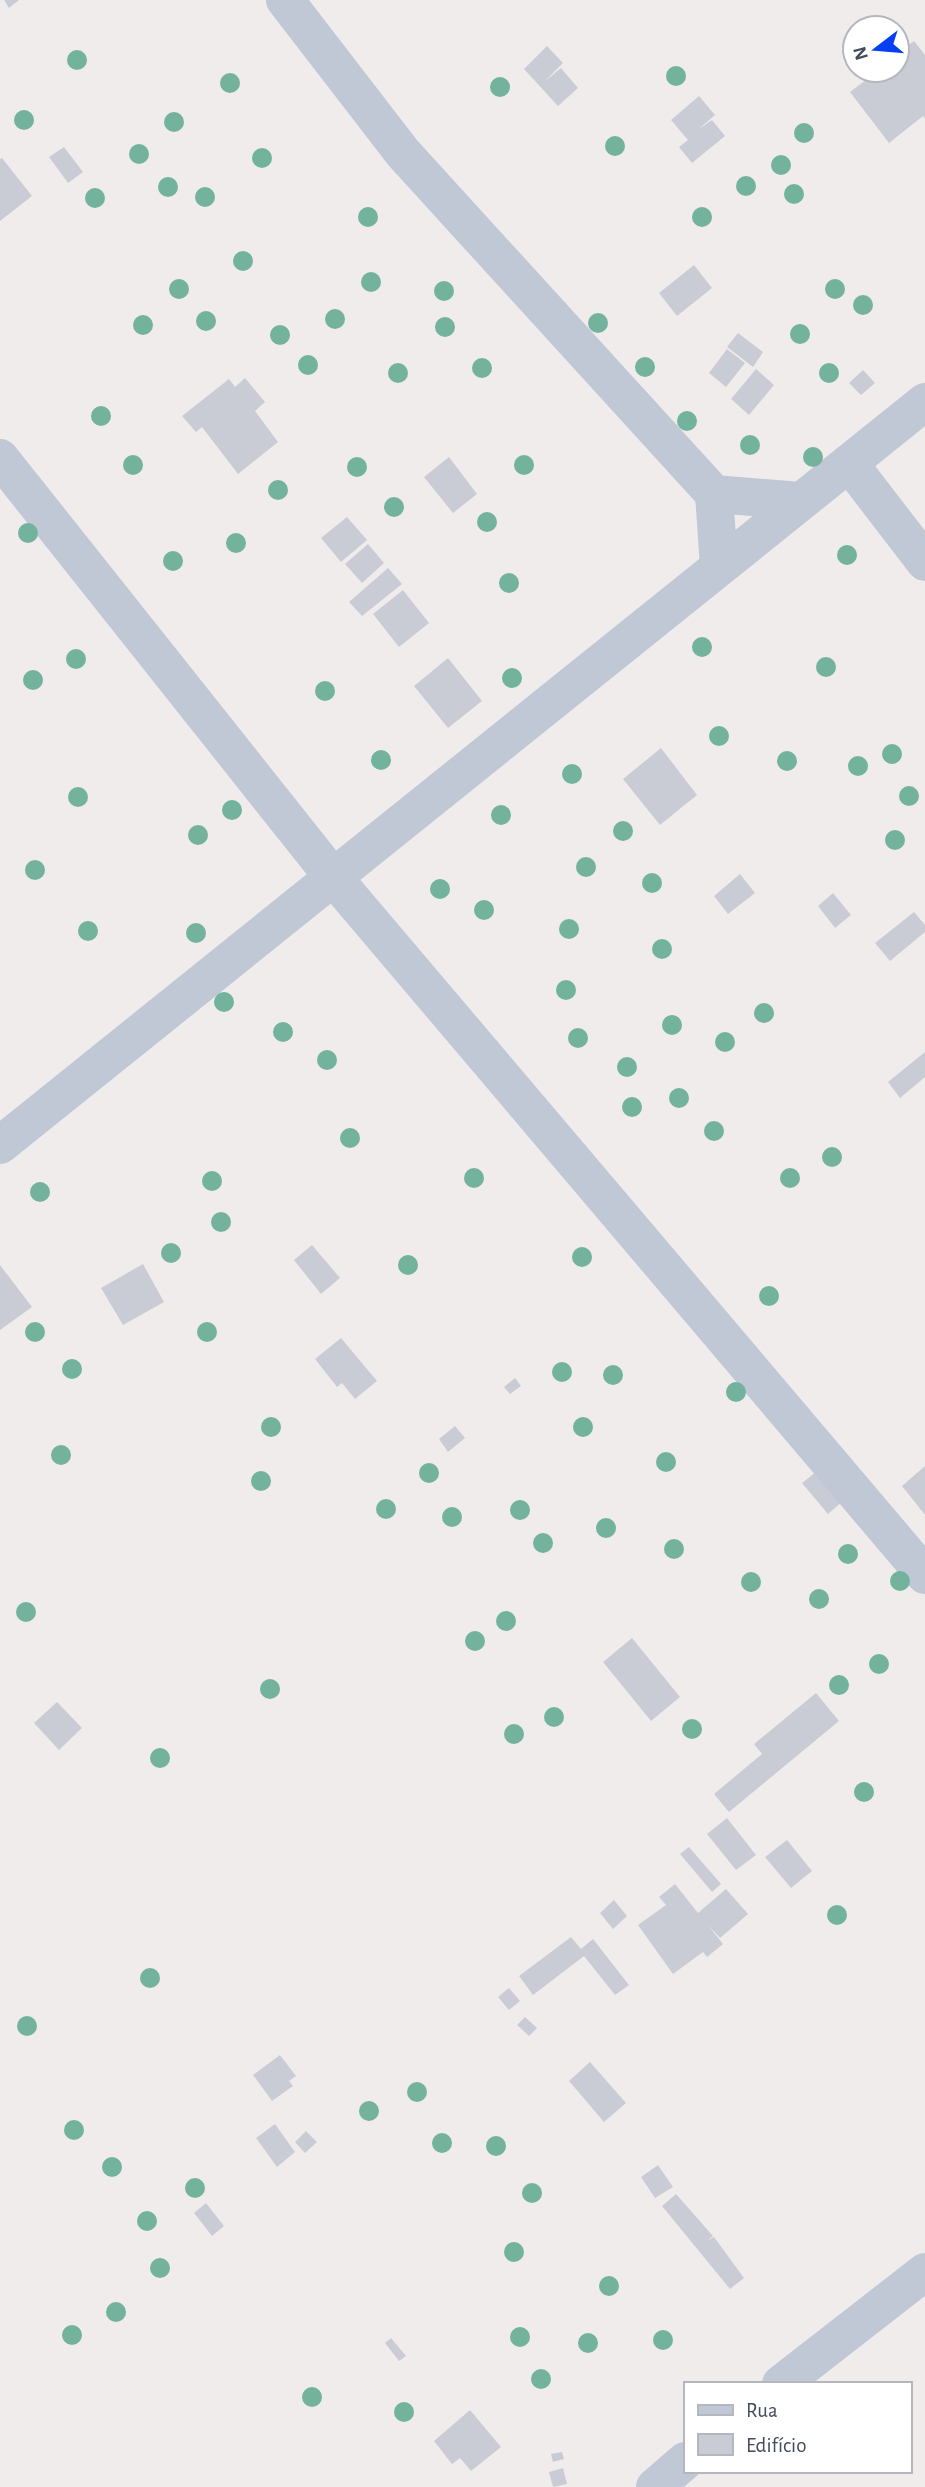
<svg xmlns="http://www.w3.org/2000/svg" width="925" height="2487" font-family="'Alegreya Sans',sans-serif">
<rect width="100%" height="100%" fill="#f0ecec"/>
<path fill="#caccd5" d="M4,0H19L9,8Z
M914,41L925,55V119L923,116L889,143L850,92L879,70H897V54Z
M547,46L563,63L544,82L561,68L578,88L558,106L524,69Z
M699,96L715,115L699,129L712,120L725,136L692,163L679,147L688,140L671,120Z
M64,147L83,172L68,183L49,157Z
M2,158L32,196L0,221V159Z
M694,265L712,288L677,316L659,293Z
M738,333L763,352L753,367L727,347Z
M727,349L745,363L726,387L709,373Z
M756,369L774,385L749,415L731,399Z
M863,370L875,383L861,395L849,383Z
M245,378L265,402L255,411L278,442L238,474L202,427L196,432L182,416L229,379L235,387Z
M449,457L477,494L453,513L424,477Z
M347,517L367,540L341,562L321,538Z
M368,544L384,563L362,583L345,564Z
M388,568L402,584L362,616L349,602Z
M403,590L429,623L399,647L373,614Z
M448,658L482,701L448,728L414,686Z
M661,748L697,795L660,825L623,779Z
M740,874L755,893L728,914L714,896Z
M833,893L851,915L835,928L818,906Z
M914,912L925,925V932L890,961L875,943Z
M925,1052V1077L900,1098L888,1082Z
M312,1245L340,1278L321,1294L294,1260Z
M143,1264L164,1302L123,1325L101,1288Z
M0,1265L32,1307L0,1330Z
M341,1338L377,1381L355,1399L342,1383L337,1387L315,1359Z
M515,1378L521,1386L510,1394L504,1387Z
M455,1426L465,1438L448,1452L439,1439Z
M826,1464L850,1495L828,1514L802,1483Z
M925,1466V1515L902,1486Z
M632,1638L680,1697L651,1721L603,1662Z
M816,1693L839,1721L729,1812L714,1794L762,1754L754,1744Z
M57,1702L82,1728L59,1750L34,1723Z
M727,1818L756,1855L736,1870L707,1834Z
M787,1840L812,1871L791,1888L765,1857Z
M689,1847L721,1884L712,1892L680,1854Z
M675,1884L698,1913L726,1889L748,1914L720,1938L708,1925L723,1944L707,1957L703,1952L673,1974L638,1925L666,1905L659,1897Z
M614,1900L627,1916L613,1929L600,1913Z
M571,1937L581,1949L593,1939L629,1985L615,1995L584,1956L533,1995L519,1976Z
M509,1988L520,2001L509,2010L498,1997Z
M525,2017L537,2028L529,2036L517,2025Z
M280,2055L296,2076L289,2081L293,2086L272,2101L253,2075Z
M590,2062L626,2103L604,2122L569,2081Z
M275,2124L295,2152L277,2167L256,2138Z
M306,2131L317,2142L305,2153L295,2142Z
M658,2165L673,2187L655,2198L641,2177Z
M676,2194L713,2236L707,2241L714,2237L744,2278L730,2289L662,2206Z
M206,2203L224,2226L212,2236L194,2213Z
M391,2338L406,2356L399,2361L385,2343Z
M470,2410L501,2447L471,2471L460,2458L452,2464L434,2441Z
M562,2452L564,2459L553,2462L551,2454Z
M563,2468L567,2484L553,2487L549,2472Z"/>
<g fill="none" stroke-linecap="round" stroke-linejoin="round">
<path stroke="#c0c8d6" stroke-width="38" d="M285,0L403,153L714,494L719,567
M0,458L333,877L925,1575
M849,463L925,562
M714,494L801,501
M0,1145L925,402
M781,2384L925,2272
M655,2487L685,2461"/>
</g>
<g fill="#73b39e">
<circle cx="77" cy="60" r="10"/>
<circle cx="676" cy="76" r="10"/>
<circle cx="230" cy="83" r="10"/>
<circle cx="500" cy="87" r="10"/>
<circle cx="24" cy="120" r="10"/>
<circle cx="174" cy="122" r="10"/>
<circle cx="804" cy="133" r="10"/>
<circle cx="615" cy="146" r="10"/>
<circle cx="139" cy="154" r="10"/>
<circle cx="262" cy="158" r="10"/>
<circle cx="781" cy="165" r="10"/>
<circle cx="746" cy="186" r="10"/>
<circle cx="168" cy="187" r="10"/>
<circle cx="794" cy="194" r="10"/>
<circle cx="205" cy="197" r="10"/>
<circle cx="95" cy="198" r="10"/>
<circle cx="368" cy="217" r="10"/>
<circle cx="702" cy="217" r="10"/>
<circle cx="243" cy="261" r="10"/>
<circle cx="371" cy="282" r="10"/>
<circle cx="179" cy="289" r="10"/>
<circle cx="835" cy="289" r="10"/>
<circle cx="444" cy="291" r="10"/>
<circle cx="863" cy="305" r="10"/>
<circle cx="335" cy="319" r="10"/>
<circle cx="206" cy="321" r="10"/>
<circle cx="598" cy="323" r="10"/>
<circle cx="143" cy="325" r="10"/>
<circle cx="445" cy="327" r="10"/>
<circle cx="800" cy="334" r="10"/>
<circle cx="280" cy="335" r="10"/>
<circle cx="308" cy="365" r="10"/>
<circle cx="645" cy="367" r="10"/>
<circle cx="482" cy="368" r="10"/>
<circle cx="398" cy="373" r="10"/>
<circle cx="829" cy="373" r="10"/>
<circle cx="101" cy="416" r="10"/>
<circle cx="687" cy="421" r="10"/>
<circle cx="750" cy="445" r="10"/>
<circle cx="813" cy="457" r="10"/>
<circle cx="133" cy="465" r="10"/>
<circle cx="524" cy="465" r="10"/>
<circle cx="357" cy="467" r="10"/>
<circle cx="278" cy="490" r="10"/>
<circle cx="394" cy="507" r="10"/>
<circle cx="487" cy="522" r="10"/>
<circle cx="28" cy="533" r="10"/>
<circle cx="236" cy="543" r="10"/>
<circle cx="847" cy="555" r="10"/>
<circle cx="173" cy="561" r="10"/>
<circle cx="509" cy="583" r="10"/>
<circle cx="702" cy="647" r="10"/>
<circle cx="76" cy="659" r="10"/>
<circle cx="826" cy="667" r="10"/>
<circle cx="512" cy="678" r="10"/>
<circle cx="33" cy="680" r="10"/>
<circle cx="325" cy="691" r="10"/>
<circle cx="719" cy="736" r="10"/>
<circle cx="892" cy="754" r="10"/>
<circle cx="381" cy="760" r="10"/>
<circle cx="787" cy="761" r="10"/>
<circle cx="858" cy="766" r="10"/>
<circle cx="572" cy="774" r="10"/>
<circle cx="909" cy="796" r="10"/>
<circle cx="78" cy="797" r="10"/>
<circle cx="232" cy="810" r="10"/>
<circle cx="501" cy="815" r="10"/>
<circle cx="623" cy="831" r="10"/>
<circle cx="198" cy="835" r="10"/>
<circle cx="895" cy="840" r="10"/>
<circle cx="586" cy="867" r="10"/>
<circle cx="35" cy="870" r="10"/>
<circle cx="652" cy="883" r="10"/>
<circle cx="440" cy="889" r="10"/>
<circle cx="484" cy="910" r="10"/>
<circle cx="569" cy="929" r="10"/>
<circle cx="88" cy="931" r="10"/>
<circle cx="196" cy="933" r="10"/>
<circle cx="662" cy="949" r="10"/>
<circle cx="566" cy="990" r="10"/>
<circle cx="224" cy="1002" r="10"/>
<circle cx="764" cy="1013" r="10"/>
<circle cx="672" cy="1025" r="10"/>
<circle cx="283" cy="1032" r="10"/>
<circle cx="578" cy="1038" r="10"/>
<circle cx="725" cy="1042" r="10"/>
<circle cx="327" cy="1060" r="10"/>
<circle cx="627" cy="1067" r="10"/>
<circle cx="679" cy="1098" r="10"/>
<circle cx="632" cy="1107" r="10"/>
<circle cx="714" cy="1131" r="10"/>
<circle cx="350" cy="1138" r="10"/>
<circle cx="832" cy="1157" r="10"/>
<circle cx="474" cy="1178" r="10"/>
<circle cx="790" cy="1178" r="10"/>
<circle cx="212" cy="1181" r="10"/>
<circle cx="40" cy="1192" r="10"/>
<circle cx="221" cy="1222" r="10"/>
<circle cx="171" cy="1253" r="10"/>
<circle cx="582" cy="1257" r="10"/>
<circle cx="408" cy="1265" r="10"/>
<circle cx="769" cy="1296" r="10"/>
<circle cx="35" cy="1332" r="10"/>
<circle cx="207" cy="1332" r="10"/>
<circle cx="72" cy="1369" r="10"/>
<circle cx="562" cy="1372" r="10"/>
<circle cx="613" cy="1375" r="10"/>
<circle cx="736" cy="1392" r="10"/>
<circle cx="271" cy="1427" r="10"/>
<circle cx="583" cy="1427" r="10"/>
<circle cx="61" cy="1455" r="10"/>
<circle cx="666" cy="1462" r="10"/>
<circle cx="429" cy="1473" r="10"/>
<circle cx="261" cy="1481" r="10"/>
<circle cx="386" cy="1509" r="10"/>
<circle cx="520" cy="1510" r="10"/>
<circle cx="452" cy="1517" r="10"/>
<circle cx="606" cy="1528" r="10"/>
<circle cx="543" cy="1543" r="10"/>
<circle cx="674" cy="1549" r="10"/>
<circle cx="848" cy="1554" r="10"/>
<circle cx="900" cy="1581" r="10"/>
<circle cx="751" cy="1582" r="10"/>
<circle cx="819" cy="1599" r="10"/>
<circle cx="26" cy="1612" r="10"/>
<circle cx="506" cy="1621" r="10"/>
<circle cx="475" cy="1641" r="10"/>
<circle cx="879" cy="1664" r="10"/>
<circle cx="839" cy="1685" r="10"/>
<circle cx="270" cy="1689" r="10"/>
<circle cx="554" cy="1717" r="10"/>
<circle cx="692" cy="1729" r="10"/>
<circle cx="514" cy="1734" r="10"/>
<circle cx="160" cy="1758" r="10"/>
<circle cx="864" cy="1792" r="10"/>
<circle cx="837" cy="1915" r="10"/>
<circle cx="150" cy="1978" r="10"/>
<circle cx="27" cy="2026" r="10"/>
<circle cx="417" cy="2092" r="10"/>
<circle cx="369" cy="2111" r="10"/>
<circle cx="74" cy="2130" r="10"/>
<circle cx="442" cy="2143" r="10"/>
<circle cx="496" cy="2146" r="10"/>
<circle cx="112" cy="2167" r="10"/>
<circle cx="195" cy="2188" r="10"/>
<circle cx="532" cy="2193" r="10"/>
<circle cx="147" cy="2221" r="10"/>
<circle cx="514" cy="2252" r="10"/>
<circle cx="160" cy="2268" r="10"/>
<circle cx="609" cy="2286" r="10"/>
<circle cx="116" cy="2312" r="10"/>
<circle cx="72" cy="2335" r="10"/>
<circle cx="520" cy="2337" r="10"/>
<circle cx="663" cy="2340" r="10"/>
<circle cx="588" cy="2343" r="10"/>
<circle cx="541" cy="2379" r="10"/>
<circle cx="312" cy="2397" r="10"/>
<circle cx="404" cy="2412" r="10"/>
</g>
<rect x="684" y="2382" width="228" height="91" fill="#ffffff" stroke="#b4b7be" stroke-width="2"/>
<rect x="698" y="2405" width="35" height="10" fill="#c0c8d6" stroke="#b4b7be" stroke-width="2"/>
<text x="746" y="2417" font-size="21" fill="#434b5c">Rua</text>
<rect x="698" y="2434" width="35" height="21" fill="#caccd5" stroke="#b4b7be" stroke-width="2"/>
<text x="746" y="2452" font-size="21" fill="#434b5c">Edifício</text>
<g transform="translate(876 49) rotate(254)"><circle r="33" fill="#ffffff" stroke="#b4b7be" stroke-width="2"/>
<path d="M0-5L12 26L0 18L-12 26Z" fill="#0440f2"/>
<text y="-10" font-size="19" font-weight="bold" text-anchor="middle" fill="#434b5c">N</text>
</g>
</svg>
